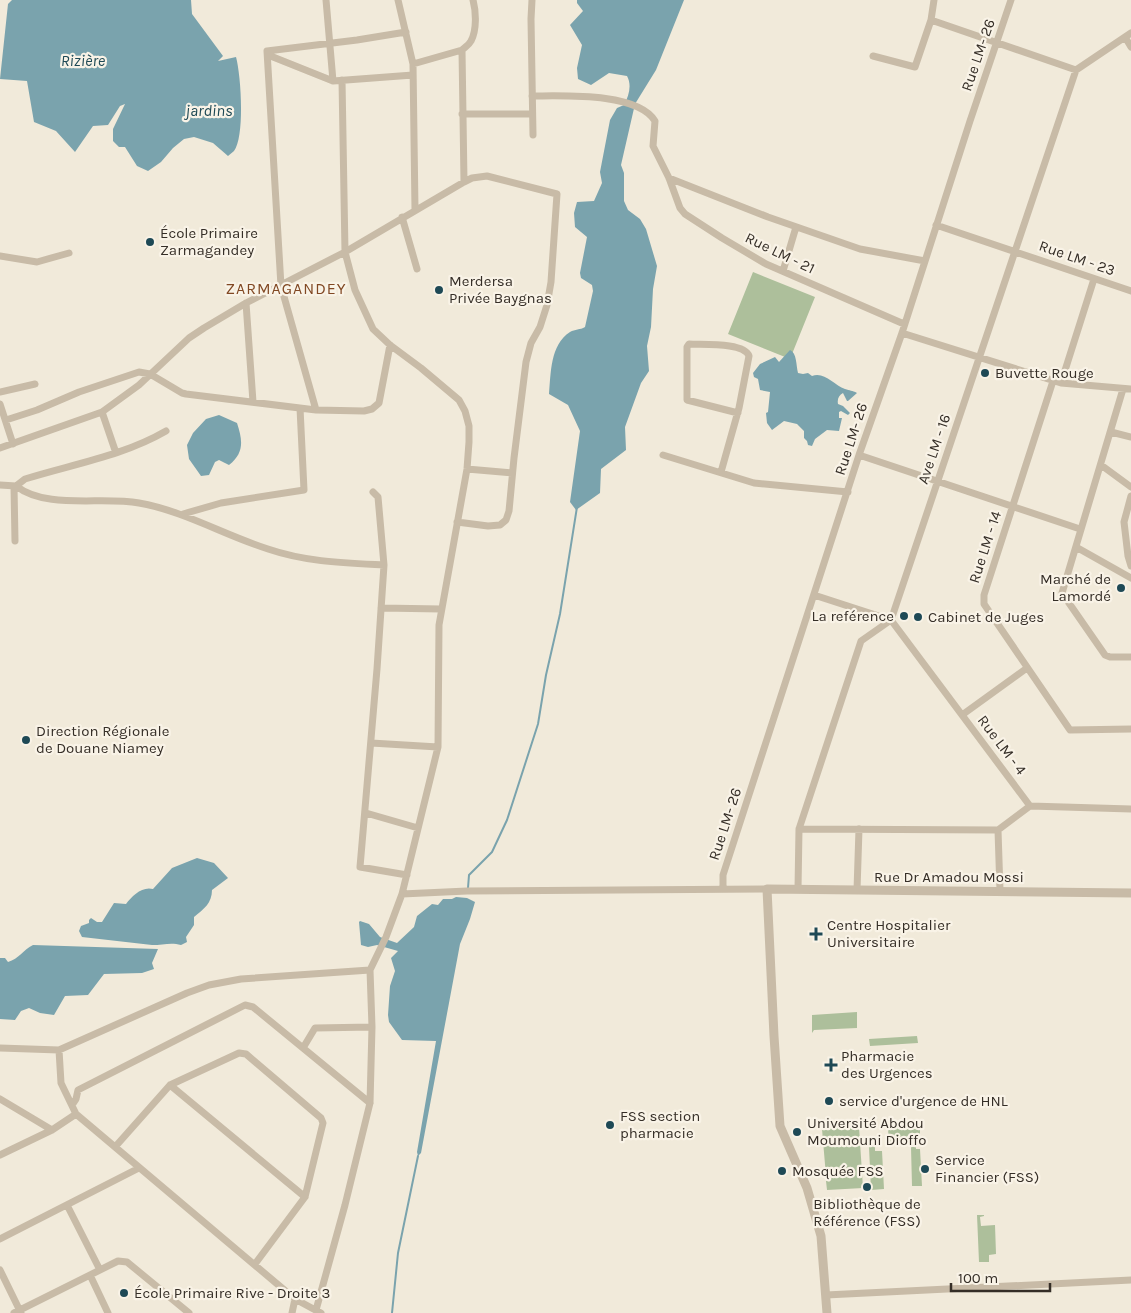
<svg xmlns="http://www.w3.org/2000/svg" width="1131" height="1313" font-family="Karla,sans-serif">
<rect width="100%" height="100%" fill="#f1eada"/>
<path fill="#adbf9b" d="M753,272L815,297L790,359L728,334Z
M857,1012V1028L814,1030L812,1033V1015Z
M917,1036L918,1043L870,1046L869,1039Z
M859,1127L863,1188L827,1190L826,1181L830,1180V1176H826L822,1129Z
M920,1127V1143L889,1144L888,1128Z
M875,1146V1151H882L884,1189L871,1190L869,1147Z
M911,1147H916V1149H920L922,1186H912Z
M977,1215H984V1216L980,1217L981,1226L995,1225L996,1254L989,1255V1262H979Z"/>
<path fill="#7aa3ad" d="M12,0H191L192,14L223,56L218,61L236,57C241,75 245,136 234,151C232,153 230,154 228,156L213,143L194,137L184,139L173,148L161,162L148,171L137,166L125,147H119L113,141V129L125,104L120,106L108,125L93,126L75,152L56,131L34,122L27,81L0,79L8,4Z
M577,0H684L656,70L635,104L621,165L624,173V201L628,210L640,219L646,229L657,266L653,289L651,327L647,346L649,371L641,383L625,427L626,450L601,469L600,493L576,510L570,502L580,431L568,405L549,394C551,373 550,345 570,332C575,329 580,330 585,327L593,291L592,285L581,278L580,273L587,237L575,227L574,213L577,202L594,201L602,183L600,172L610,120L617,108L624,105C629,96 632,85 627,76L609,73L591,85L578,79L577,68L582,45L570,25L583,11L577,3Z
M790,350C797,353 796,365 798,373L803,374L808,373L812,376C824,371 834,385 845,389C850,391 852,390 857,393L848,401H847L843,393C839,395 837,399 838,404L843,406L850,413L848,415L841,411L839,412V418H842L839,431L827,430L815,439L812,446L808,445L807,441L804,438V431L797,424L784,421L772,430L767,423L766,413L768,412L770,392L760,390L758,379L754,377L753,373L760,364L775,357L779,362Z
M219,415L237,423C243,441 244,453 229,465L219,460L215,462L209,475L201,476L189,459L187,445L193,433L206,419Z
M197,858L214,863L228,878L212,890C212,903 204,909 194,917V925L186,937L187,942L181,945C171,942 163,945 152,945L82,937L79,931L81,926L89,923V920L91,918L97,922H102L114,903L126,904C132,896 142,886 153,889L172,868Z
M456,897L467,898L475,902L470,919L460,944L421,1153L418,1156L417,1152L436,1041L402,1040L389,1022L388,1015L390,986L395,971L391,958L398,951L377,945L368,947L361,945L359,922L360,921L369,924L380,937L397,943L414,927L417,916L432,904L438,905L443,899H452Z
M33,945L158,949L152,963L154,969L142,973L104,974L88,995L65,996L54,1015L40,1013L29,1008L21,1011L15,1020L0,1019V958H5L8,962C19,959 23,950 33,945Z"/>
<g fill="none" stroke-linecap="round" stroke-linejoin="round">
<path stroke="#7aa3ad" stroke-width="2" d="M468,888L469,875L492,852L507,820L538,724L546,675L560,614L577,507
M392,1313L398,1253L418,1156"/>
<path stroke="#c8bba7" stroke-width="7" d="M326,0L333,81
M398,0L413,64L415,210
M532,0L531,19L533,135
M934,0L931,20L1076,70
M1125,37L1131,47
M268,55L333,81L413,75
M873,56L915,67L931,20
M413,64L462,50
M532,96C563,96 637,92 655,121L653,146L669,178L680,208L685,214L722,238L766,264L904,324
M462,114H532
M669,178L768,217L860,249L925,261
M464,182L462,50C465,47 469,45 471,41C477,30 476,11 473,0
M402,217L417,269
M936,225L1131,291
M0,256L37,262L69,253
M783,271L796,227
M246,303L253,402
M902,333L1061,383L1131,389
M1053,381L984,595V604L1070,730L1131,729
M1061,383L1094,279
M1123,389L1062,593L1105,655L1110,657H1131
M0,392L35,384
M0,404L13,444
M316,410L281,286L267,51L357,40L406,32
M102,412L116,453
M6,420L37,410L79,392L139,372L150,374L182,393L186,394L316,410L364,411L372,409L379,403L390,345
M1111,432L1131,437
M0,448L102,412L139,385L189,338L204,328L246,303L345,252L464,182L472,178L487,176L557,194L551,282L547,305L540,327L531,343L526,362L514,458L509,511L506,520L500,525L488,526L457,522
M663,455L754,483L848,492
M859,455L1080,529
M1101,465L1131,487
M467,469L512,473
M721,472L739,408L749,356C744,342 702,345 689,344L687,347V400L738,413
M0,485L16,486L25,479C73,464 123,456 166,431
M14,486L15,541
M16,486C47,510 101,496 139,503C184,511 224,535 268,549C306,562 345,563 384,565
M373,492L378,497L384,565L377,669L360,867L407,875
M1131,496L1124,522L1128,556L1131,566
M183,514L221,503L304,490L300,408
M1076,547L1131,578
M814,595L891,620
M381,608L441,609
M891,620L1030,806L1131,809
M962,715L1027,668
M371,743L438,747
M366,813L418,828
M799,829L998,830L1030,806
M998,830L1000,891
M723,889V875L859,455L902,333L970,121L1011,0
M798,889L799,829L861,641L891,620L1076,70L1131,33
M857,890L859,829
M402,894L467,891L767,889
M0,1048L59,1050L187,993L209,985L241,979L370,970
M303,1048L315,1028L372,1027
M59,1050L61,1083L76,1114L295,1299L321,1313
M170,1085L305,1197
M0,1099L52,1130
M72,1105L76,1099L78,1090L245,1005L253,1007L370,1103
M115,1147L170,1085L239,1053L246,1054L321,1118L323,1123L305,1197L255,1264
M0,1155L52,1130L76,1114
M67,1205L100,1270
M0,1239L139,1168
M0,1270L21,1313
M90,1275L108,1313
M826,1295L1131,1280
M316,1310L345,1205L370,1103L372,1027L370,970L386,937L402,894L438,747L439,625L467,469L469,442V426L465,411L459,400L421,368L390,345L373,329L355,290L345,252L342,80
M14,1313L118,1261L127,1262L189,1313
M292,1313L295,1299"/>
<path stroke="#c8bba7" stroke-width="9" d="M827,1313L821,1236L807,1188L780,1126L774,1036L767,889L1131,893"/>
</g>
<g fill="#1e4955" stroke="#f9f3e7" stroke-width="2">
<circle cx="150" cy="242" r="5"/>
<circle cx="439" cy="290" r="5"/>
<circle cx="985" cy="373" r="5"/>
<circle cx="1121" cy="588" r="5"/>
<circle cx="904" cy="616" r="5"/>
<circle cx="918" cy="617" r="5"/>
<circle cx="26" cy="740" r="5"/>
<path d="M813.5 926.5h5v5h5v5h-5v5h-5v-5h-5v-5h5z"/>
<path d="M828.5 1057.5h5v5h5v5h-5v5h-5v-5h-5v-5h5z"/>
<circle cx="829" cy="1101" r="5"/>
<circle cx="610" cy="1125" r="5"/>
<circle cx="797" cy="1132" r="5"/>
<circle cx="925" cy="1169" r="5"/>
<circle cx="782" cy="1171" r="5"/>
<circle cx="867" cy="1187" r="5"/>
<circle cx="124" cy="1293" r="5"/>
</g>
<g text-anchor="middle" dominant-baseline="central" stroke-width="4.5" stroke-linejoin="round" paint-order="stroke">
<g font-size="15" fill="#352e27" stroke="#f9f3e7">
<text transform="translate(978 55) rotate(-71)">Rue LM- 26</text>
<text transform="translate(780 253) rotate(26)">Rue LM - 21</text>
<text transform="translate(1077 258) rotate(19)">Rue LM - 23</text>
<text transform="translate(851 439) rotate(-72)">Rue LM- 26</text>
<text transform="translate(934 449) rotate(-71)">Ave LM - 16</text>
<text transform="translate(985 547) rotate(-72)">Rue LM - 14</text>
<text transform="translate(1002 745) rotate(53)">Rue LM - 4</text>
<text transform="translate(725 824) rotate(-72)">Rue LM- 26</text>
<text x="949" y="877">Rue Dr Amadou Mossi</text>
</g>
<g font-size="15" fill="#352e27" stroke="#f9f3e7" text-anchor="start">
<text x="160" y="233">École Primaire<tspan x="160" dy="17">Zarmagandey</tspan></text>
<text x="449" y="281">Merdersa<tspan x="449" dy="17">Privée Baygnas</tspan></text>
<text x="995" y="373">Buvette Rouge</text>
<text x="1111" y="579" text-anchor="end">Marché de<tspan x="1111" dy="17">Lamordé</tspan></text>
<text x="894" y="616" text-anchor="end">La reférence</text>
<text x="928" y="617">Cabinet de Juges</text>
<text x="36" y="731">Direction Régionale<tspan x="36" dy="17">de Douane Niamey</tspan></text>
<text x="827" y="925">Centre Hospitalier<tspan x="827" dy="17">Universitaire</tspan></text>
<text x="841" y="1056">Pharmacie<tspan x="841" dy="17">des Urgences</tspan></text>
<text x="839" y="1101">service d'urgence de HNL</text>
<text x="620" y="1116">FSS section<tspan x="620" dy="17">pharmacie</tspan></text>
<text x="807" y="1123">Université Abdou<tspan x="807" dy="17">Moumouni Dioffo</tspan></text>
<text x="935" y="1160">Service<tspan x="935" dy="17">Financier (FSS)</tspan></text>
<text x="792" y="1171">Mosquée FSS</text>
<text x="867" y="1204" text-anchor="middle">Bibliothèque de<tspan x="867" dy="17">Référence (FSS)</tspan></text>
<text x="134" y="1293">École Primaire Rive - Droite 3</text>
</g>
<g font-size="16" font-style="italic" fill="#1e4955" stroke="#f9f3e7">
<text x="83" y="60">Rizière</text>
<text x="209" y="110">jardins</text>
</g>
<g font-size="16" letter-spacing="1" fill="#814823" stroke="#f9f3e7">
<text x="286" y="288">ZARMAGANDEY</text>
</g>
</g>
<path d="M951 1283v8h99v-8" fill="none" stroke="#352e27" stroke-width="2.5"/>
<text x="958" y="1283" font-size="15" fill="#352e27" stroke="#f9f3e7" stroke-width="4" paint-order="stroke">100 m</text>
</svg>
